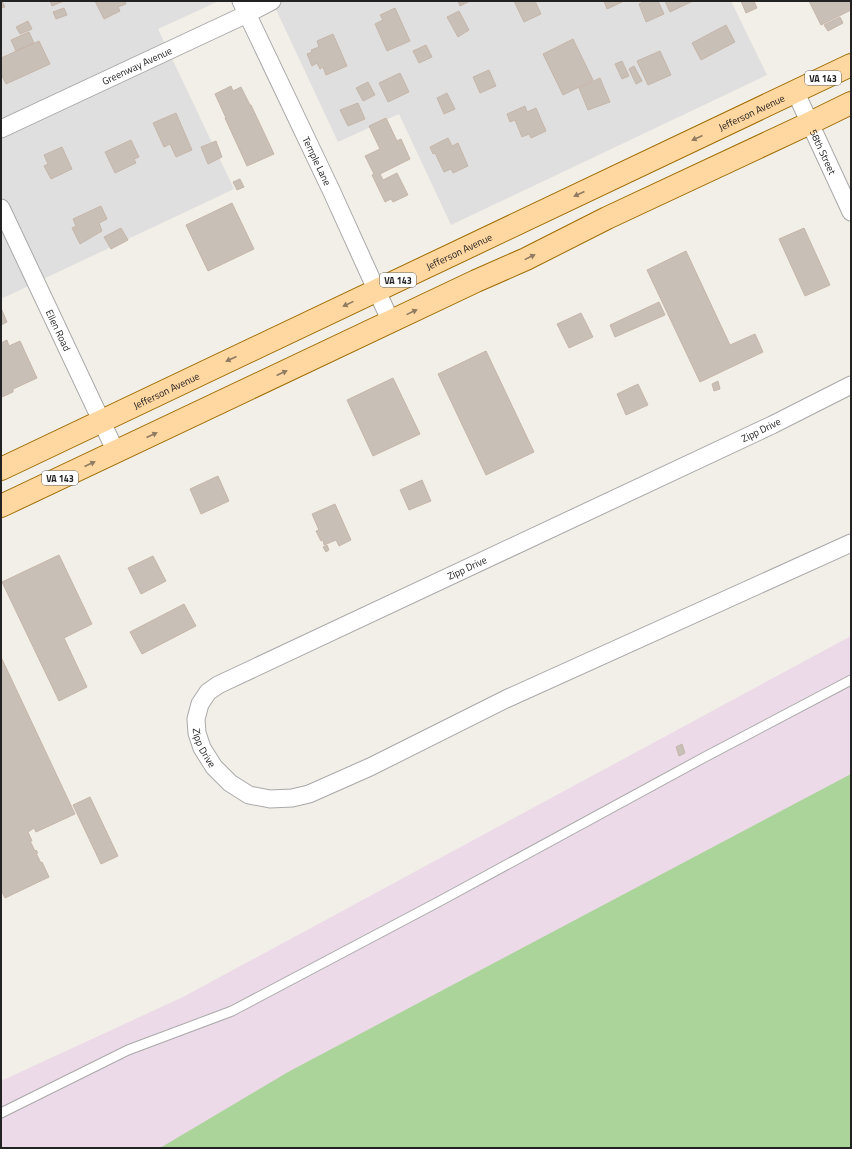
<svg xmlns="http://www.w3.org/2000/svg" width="852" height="1149" font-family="'Titillium Web',sans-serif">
<rect width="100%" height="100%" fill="#f2efe8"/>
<path fill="#e0dfdf" d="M1,1H219L158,29L234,189L1,299Z
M272,1H731L767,75L451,225L399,114L338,142Z"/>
<path fill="#ecdae8" d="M851,636V1148H1V1081L183,997Z"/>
<path fill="#abd49a" d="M851,774V1148H160L288,1072Z"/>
<path fill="#c8bfb7" stroke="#c6b6a9" d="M1,1H2L5,7L1,8Z
M50,1H64L52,6Z
M95,1H125L126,4L118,7L120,11L104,19Z
M458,1H470L460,6Z
M514,1H535L541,14L524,22Z
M604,1H622V2L607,9Z
M641,1H658L664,14L646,22L639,4L642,3Z
M665,1H693L670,12Z
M741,1H754L757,8L746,13Z
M809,1H849L851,5V10L821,25Z
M64,8L67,15L56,19L53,12Z
M395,8L410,41L387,51L375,24L383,20L380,15Z
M459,11L469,30L458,37L447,17Z
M840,17L843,23L828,31L824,25Z
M28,21L32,29L20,34L16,27Z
M726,25L735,42L701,60L692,43Z
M29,32L34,43L16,51L11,40Z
M333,34L347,66L326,75L323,67L320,69L317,63L312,66L307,54L312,52L311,50L319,47L317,41Z
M573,39L593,80L563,95L543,54Z
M39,41L50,64L6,84L1,74V58Z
M426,45L432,57L419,63L413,51Z
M660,51L671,75L648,85L637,61Z
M622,61L629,76L622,79L615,64Z
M634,66L642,81L636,84L629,69Z
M489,70L496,86L480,93L473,77Z
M400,73L409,92L388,102L379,83Z
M600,78L610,102L588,110L579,88Z
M368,82L375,95L363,101L356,88Z
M231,86L233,91L241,87L250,105H251L274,154L247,166L225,118H226L215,94Z
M447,93L455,109L444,114L437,98Z
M358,103L365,119L348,126L340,110Z
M525,106L527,112L536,108L546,131L531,138L529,134L522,137L515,120L510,122L507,114Z
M176,113L192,150L176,157L170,144L164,147L153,123Z
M386,118L397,141L401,139L410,159L380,174L383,180L397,173L408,195L393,202L391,199L385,202L372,175L374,174L365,156L380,149L369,126Z
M448,138L452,146L458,143L468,166L453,173L451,169L444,172L435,153L433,154L430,147Z
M131,140L139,157L134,159L136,163L115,173L105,152Z
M216,141L222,157L208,164L201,147Z
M62,147L72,169L51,179L44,166L48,164L44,155Z
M240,179L244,187L237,190L233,182Z
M232,203L254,249L208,271L186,225Z
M101,206L107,219L99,223L102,231L80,244L72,228L76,226L73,219Z
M121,228L128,240L111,249L104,237Z
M804,228L830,285L805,296L779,239Z
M686,251L730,345L755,334L763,352L700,382L647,270Z
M659,302L665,315L615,337L610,325Z
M1,308L7,322L1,325Z
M581,313L593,337L569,348L557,324Z
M7,340L9,346L20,341L37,378L13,389V392L2,397L1,395V343Z
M486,351L534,452L486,475L438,374Z
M393,378L420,434L373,456L347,400Z
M718,381L720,389L714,391L712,384Z
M638,384L648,405L626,415L617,394Z
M218,476L229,501L201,514L190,489Z
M422,480L431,501L409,510L400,490Z
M335,504L351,540L339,546L336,540L324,545L323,540L321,541L316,531L319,530L312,514Z
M327,545L329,550L326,552L323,547Z
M59,555L92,624L64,638L87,687L59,701L2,582Z
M153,556L166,581L141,594L128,568Z
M184,604L196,626L142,654L130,632Z
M1,657L75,814L36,832L34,828L28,832L32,841H30L35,851L36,850L38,853H36L41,863L42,862L49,877L5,898L1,890Z
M682,744L685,753L679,756L676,747Z
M90,797L118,856L101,864L73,805Z"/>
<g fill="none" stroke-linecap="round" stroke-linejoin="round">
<g stroke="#a9a9a9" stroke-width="11">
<path id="service" d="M1,1113L128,1050L232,1011L440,901L703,758L851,680"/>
</g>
<g stroke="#a9a9a9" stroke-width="19">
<g id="minor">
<path id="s1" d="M241,1L331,190L391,322"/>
<path id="s2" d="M795,91L851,212"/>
<path id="s3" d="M1,129L247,14L272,1"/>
<path id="s4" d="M1,208L116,452"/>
<path id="s5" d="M851,385L772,425L218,685L208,692L200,704L196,719L197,733L202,748L214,767L230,783L249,795L270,799L292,798L309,794L370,767L506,699L851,543"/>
</g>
</g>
<g stroke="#a06c00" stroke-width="24">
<g id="primary">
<path id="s6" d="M1,469L851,65"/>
<path d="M1,506L476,281L526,259L607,218L810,123L851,103"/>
</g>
</g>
<use href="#service" stroke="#fff" stroke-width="9"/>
<use href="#minor" stroke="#fff" stroke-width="17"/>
<use href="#primary" stroke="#ffd7a1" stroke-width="22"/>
</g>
<defs><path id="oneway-solid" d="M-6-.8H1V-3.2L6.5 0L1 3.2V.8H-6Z"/></defs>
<g fill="#907c62">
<use href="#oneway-solid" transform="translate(697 138) rotate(155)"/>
<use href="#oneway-solid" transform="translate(579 194) rotate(155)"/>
<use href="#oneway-solid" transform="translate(530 257) rotate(-26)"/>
<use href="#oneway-solid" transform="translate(348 304) rotate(154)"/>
<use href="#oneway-solid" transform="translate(412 312) rotate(-26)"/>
<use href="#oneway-solid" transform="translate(231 359) rotate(156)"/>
<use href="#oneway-solid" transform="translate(282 373) rotate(-25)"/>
<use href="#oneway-solid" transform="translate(152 435) rotate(-25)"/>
<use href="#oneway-solid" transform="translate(90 464) rotate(-25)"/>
</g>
<g text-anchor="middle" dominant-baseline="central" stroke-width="4" stroke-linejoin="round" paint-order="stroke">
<g fill="#fff" stroke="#646464" stroke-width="1">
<rect x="805" y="71" width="36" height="14" rx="3"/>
<rect x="380" y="273" width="36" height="14" rx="3"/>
<rect x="42" y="471" width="36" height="14" rx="3"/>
</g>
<g font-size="9" font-weight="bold" fill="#222">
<text x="823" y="78">VA 143</text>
<text x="398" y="280">VA 143</text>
<text x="60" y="478">VA 143</text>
</g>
<g font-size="10" fill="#222" stroke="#fff">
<text stroke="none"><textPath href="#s3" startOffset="150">Greenway Avenue</textPath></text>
<text stroke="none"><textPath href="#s6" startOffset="831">Jefferson Avenue</textPath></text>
<text stroke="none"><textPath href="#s2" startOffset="67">58th Street</textPath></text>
<text stroke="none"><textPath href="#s1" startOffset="177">Temple Lane</textPath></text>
<text stroke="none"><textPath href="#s6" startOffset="507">Jefferson Avenue</textPath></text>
<text stroke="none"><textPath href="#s4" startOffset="135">Ellen Road</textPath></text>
<text stroke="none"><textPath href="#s6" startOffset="183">Jefferson Avenue</textPath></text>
<text transform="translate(761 430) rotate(-26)">Zipp Drive</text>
<text transform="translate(467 568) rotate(-25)">Zipp Drive</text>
<text stroke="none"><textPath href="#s5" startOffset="773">Zipp Drive</textPath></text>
</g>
</g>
<rect width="852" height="1149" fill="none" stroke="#222222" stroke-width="4"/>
</svg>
